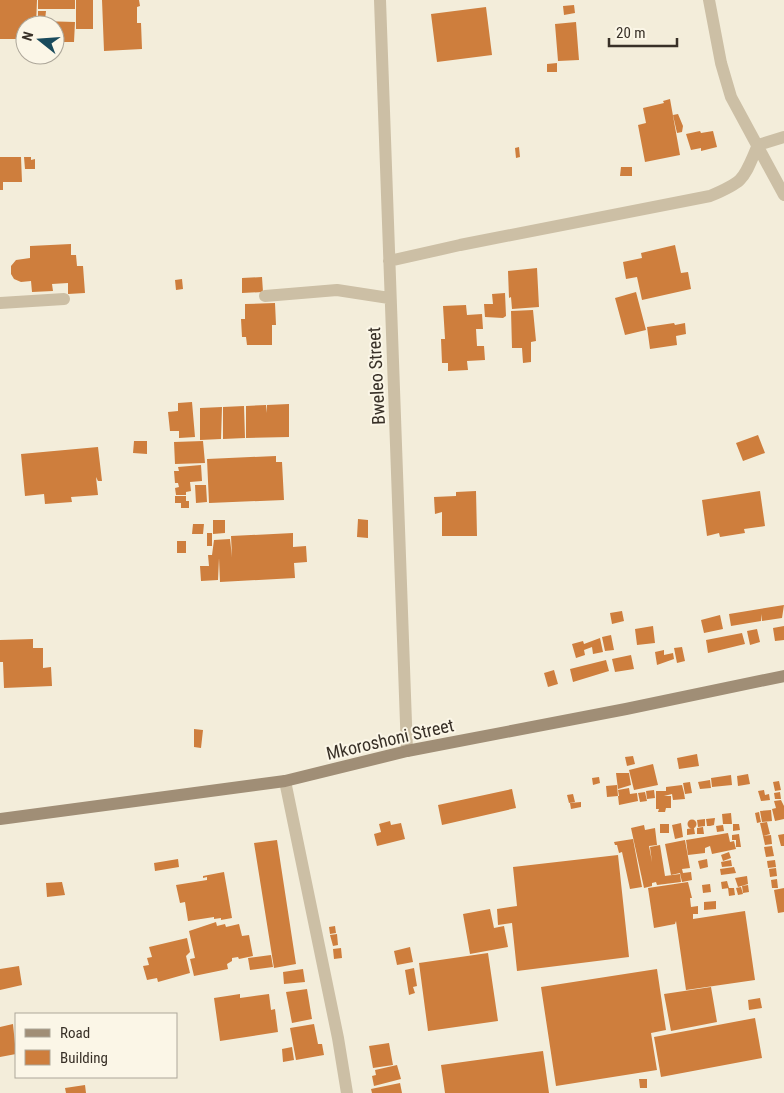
<svg xmlns="http://www.w3.org/2000/svg" width="784" height="1093" font-family="'Roboto Condensed',sans-serif">
<rect width="100%" height="100%" fill="#f3edda"/>
<path fill="#ce7e3d" d="M0,0H37L36,25H25V42L22,39H0Z
M38,0H75V9H38Z
M76,0H93V29H76Z
M102,0H139L140,6L137,7V23H141L142,49L104,51Z
M574,5L575,13L564,15L563,6Z
M486,7L492,55L437,62L431,14Z
M38,11H46L45,20H38Z
M41,21L75,22L74,42H55V25H41Z
M576,22L579,60L558,61L555,24Z
M557,63V72H547V64Z
M670,99L680,155L645,162L638,125L646,123L643,108L664,103L663,101Z
M678,114L683,126L682,132L677,133L673,115Z
M700,131L701,133L713,131L717,147L701,151V148L691,150L686,134Z
M519,147L520,157L516,158L515,148Z
M0,157H21L22,182H3V190H0Z
M24,157H31V160L35,159V169H25Z
M621,167H632V176H620Z
M71,244V255H76L77,266H83L85,293L68,294V283L52,284L53,291L32,292L31,281L21,282L14,279L11,274V266L16,260L30,258V246Z
M675,245L681,273L688,272L691,289L642,300L637,277L626,279L623,262L642,258L641,253Z
M537,268L539,307L512,309L511,297L509,298L508,271Z
M262,277L263,292L242,293V278Z
M182,279L183,289L176,290L175,280Z
M636,292L646,330L625,335L615,298Z
M505,293L506,316L503,318L485,317L484,304H493L492,294Z
M275,303L276,325H272V345H247L246,337H242L241,319H245V304Z
M466,305L467,315L482,314L483,329H476L477,346H484L485,360L467,361L468,370L448,371V363H442L441,339H445L443,306Z
M533,310L536,341L531,342V362L523,363L522,348H512L511,311Z
M674,323L675,325L685,323L686,334L676,336L677,345L650,349L647,327Z
M192,402L195,437L179,438V431H170L168,412L178,411V403Z
M289,404V437L246,438V406L266,405V413L267,405Z
M244,406L245,438L223,439V407Z
M222,407L221,439L200,440V408Z
M758,435L765,453L743,461L736,443Z
M134,441H147V454L133,453Z
M203,441L205,463L175,464L174,442Z
M98,447L102,481H98L96,477L98,495L71,497L72,502L45,504L44,494L25,496L21,454Z
M276,456V462H282L284,500L209,503L207,459Z
M201,465L202,481L190,482L191,491L186,492V495H176L175,488L179,487L178,483H175L174,471H179L178,467Z
M195,485H206L207,502L196,503Z
M476,491L477,536H442V512L435,514L434,497L456,496V492Z
M760,491L765,526L744,529L745,533L720,537L719,533L707,536L702,500Z
M175,496H186V501H189V508H181V503H175Z
M358,519L368,520V538L357,537Z
M213,520H225V533L213,534Z
M193,524H204L203,534H192Z
M207,533H212V546H207Z
M293,533V547L306,546L307,562L294,563L295,578L220,582L219,558L218,580L201,581L200,566H209L208,555H212L214,540L230,539L232,557L231,536Z
M177,541H186V553H177Z
M784,605L782,618L762,621L761,614V621L731,626L729,614Z
M622,611L624,621L612,624L610,613Z
M720,615L723,629L704,633L701,620Z
M653,626L655,643L637,645L635,629Z
M784,626V640L775,641L773,628Z
M757,629L760,642L750,645L747,631Z
M742,633L745,644L708,653L706,640Z
M611,635L614,650L605,651L602,637Z
M600,638L603,652L593,654L592,647L584,650L585,655L576,658L572,644L583,641L584,644Z
M33,639V648H43V668L51,667L52,686L4,688L3,662H0V640Z
M682,647L685,661L677,663L674,648Z
M664,650V655L673,653L674,659L657,665L655,652Z
M631,655L634,669L615,672L612,659Z
M606,660L609,671L573,682L570,669Z
M554,670L558,684L548,687L544,673Z
M194,729L203,730L201,748L194,747Z
M697,754L699,766L679,769L677,758Z
M633,756L635,764L627,766L625,757Z
M653,764L658,785L634,790L629,770Z
M616,773H629L631,785L618,789Z
M748,774L750,784L738,786L737,776Z
M731,775L732,785L712,787L711,778Z
M599,777L600,783L593,785L592,778Z
M710,780L711,788L700,789L698,782Z
M779,781L781,790L775,791L773,782Z
M690,782L692,793L685,794L683,783Z
M617,785L618,796L607,797L606,786Z
M682,785L684,793L675,795L684,793L685,799L673,800L672,794L664,796H671V808H666L665,812H658L659,809H656V791H666V787Z
M629,788L630,794L637,793L638,801L619,805L618,796L628,795L619,796L618,790Z
M512,789L516,808L442,825L438,805Z
M654,790L655,798L647,799L646,791Z
M764,790L765,795L769,794L770,800L761,801L758,791Z
M645,792L647,801L640,802L638,793Z
M780,792L781,799H775L774,793Z
M573,794L575,802L569,803L567,795Z
M781,800L784,806V819L775,821L772,809L776,808L774,801Z
M581,802V807L571,809L570,803Z
M771,810L772,821L762,822L760,811Z
M759,812L761,822L757,823L755,813Z
M731,813L732,824H723L722,814Z
M715,818L714,825L710,826L709,822L710,826H707L706,819Z
M705,819V826L698,827L697,820Z
M687.5 824a4.5 4.5 0 1 1 9 0a4.5 4.5 0 1 1-9 0Z
M390,821L391,825L401,823L405,839L377,846L374,834L381,832L379,824Z
M767,822L770,834L763,836L760,823Z
M681,823L683,837L675,839L672,825Z
M660,824H669V833H660Z
M733,824H739L740,830L733,831Z
M644,825L645,830L655,828L657,845L649,846L652,862L650,847L660,845L665,876L680,874L681,882L657,885L656,882L652,883V886L644,888L631,828Z
M723,825L724,831L717,832L716,826Z
M703,827L704,834H697V828Z
M694,828L695,834L687,835V829Z
M728,833L730,842L734,841L736,849L712,854L710,846L705,848V853L688,855L686,840Z
M739,834L741,847H736V840H732V835Z
M784,834V846H781L778,835Z
M771,835L772,844L765,845L763,836Z
M633,839L642,887L630,889L622,852L619,853L617,845H615L614,842Z
M277,840L296,964L274,968L254,843Z
M685,840L690,868L682,869L683,873L691,872L692,880L682,882L680,873L671,875L665,844Z
M772,846L774,856L766,857L764,847Z
M729,852L731,858L723,861L721,855Z
M618,855L629,957L517,971L512,923L498,925L497,909L517,906L513,867Z
M178,859L179,867L155,871L154,863Z
M707,859L708,867L700,869L698,861Z
M731,860L732,866L722,867L721,862Z
M775,860L776,867L768,868L767,861Z
M734,867L736,873L721,875L720,869Z
M776,868L777,876L770,877L769,869Z
M224,872L232,918L221,920V918L214,919V917L188,921L185,902L180,903L176,885L207,880V877L203,878V876Z
M747,876L748,884L738,887L735,878Z
M777,879L778,888H772L771,880Z
M727,881L729,888L722,889L721,882Z
M62,882L65,895L47,897L46,883Z
M688,882L692,898H690L691,907L698,906V914H693V919L745,911L755,980L686,990L676,921L675,924L654,928L648,888Z
M710,884L711,892L703,893L702,885Z
M748,885L749,892L743,893L742,886Z
M741,887L743,894L738,895L736,888Z
M728,888H734L735,895L729,896Z
M784,888V912L778,913L774,890Z
M716,901V909L704,910V902Z
M490,909L494,928L504,926L508,947L470,954L463,914Z
M216,922L217,926L225,924L226,927L239,924L242,936L249,935L253,956L239,959L238,957L232,958V961L227,964L228,969L194,976L190,959L195,958L189,931Z
M335,926L336,933L330,934L329,927Z
M337,934L338,945L333,946L330,935Z
M187,938L190,952L186,956L190,973L158,982L157,978L147,980L143,966L149,965L147,958L152,957L149,947Z
M410,947L413,962L397,965L394,951Z
M341,948L342,958L334,959L333,949Z
M488,953L498,1021L428,1031L419,963Z
M271,955L273,967L250,970L248,958Z
M19,966L22,985L0,990V969Z
M414,968L417,986L413,987L415,993L409,995L405,970Z
M303,969L305,982L284,984L283,972Z
M657,969L666,1030L651,1033L657,1070L556,1086L541,987Z
M711,987L717,1022L671,1031L664,994Z
M307,989L312,1019L292,1023L286,992Z
M240,994V998L269,994L271,1010L275,1009L278,1032L220,1041L214,998Z
M760,998L762,1008L749,1010L748,1000Z
M755,1018L762,1058L661,1077L654,1037Z
M13,1024L16,1054L0,1057V1027Z
M314,1024L318,1044H322L324,1055L296,1060L290,1028Z
M389,1043L393,1065L373,1068L369,1046Z
M292,1047L294,1060L283,1062L282,1049Z
M543,1051L549,1093H445L441,1065Z
M397,1065L401,1079L374,1086L372,1076L376,1075L375,1070Z
M639,1079H647V1088H640Z
M400,1083L402,1093H372L371,1089Z
M85,1085L86,1093H66L65,1088Z"/>
<g fill="none" stroke-linecap="round" stroke-linejoin="round">
<path stroke="#ccbfa5" stroke-width="12" d="M380,0L407,751
M709,0L721,63L731,97L784,195
M389,261L460,245L710,196C746,181 743,179 758,145L784,137
M265,296L337,290L389,298
M0,303L64,299
M285,781L338,1038L347,1093"/>
<path stroke="#a08e76" stroke-width="12" d="M0,819L285,781L407,751L626,709L784,676"/>
</g>
<g text-anchor="middle" dominant-baseline="central" stroke-width="4" stroke-linejoin="round" paint-order="stroke">
<g font-size="18" fill="#383027" stroke="#fbf6e7">
<text transform="translate(376 376) rotate(-93)">Bweleo Street</text>
<text transform="translate(390 739) rotate(-13)">Mkoroshoni Street</text>
</g>
</g>
<rect x="15" y="1013" width="162" height="65" fill="#fbf6e7" stroke="#ada79a"/>
<rect x="25" y="1029" width="25" height="8" fill="#a08e76" stroke="#ada79a"/>
<text x="60" y="1038" font-size="15" fill="#383027">Road</text>
<rect x="25" y="1050" width="25" height="15" fill="#ce7e3d" stroke="#ada79a"/>
<text x="60" y="1063" font-size="15" fill="#383027">Building</text>
<g transform="translate(40 40) rotate(287)"><circle r="24" fill="#fbf6e7" stroke="#ada79a"/>
<path d="M0-4L9 19L0 12L-9 19Z" fill="#194a5c"/>
<text y="-8" font-size="14" font-weight="bold" text-anchor="middle" fill="#383027">N</text>
</g>
<path d="M609 38v8h68v-8" fill="none" stroke="#383027" stroke-width="2.5"/>
<text x="616" y="38" font-size="15" fill="#383027" stroke="#fbf6e7" stroke-width="4" paint-order="stroke">20 m</text>
</svg>
